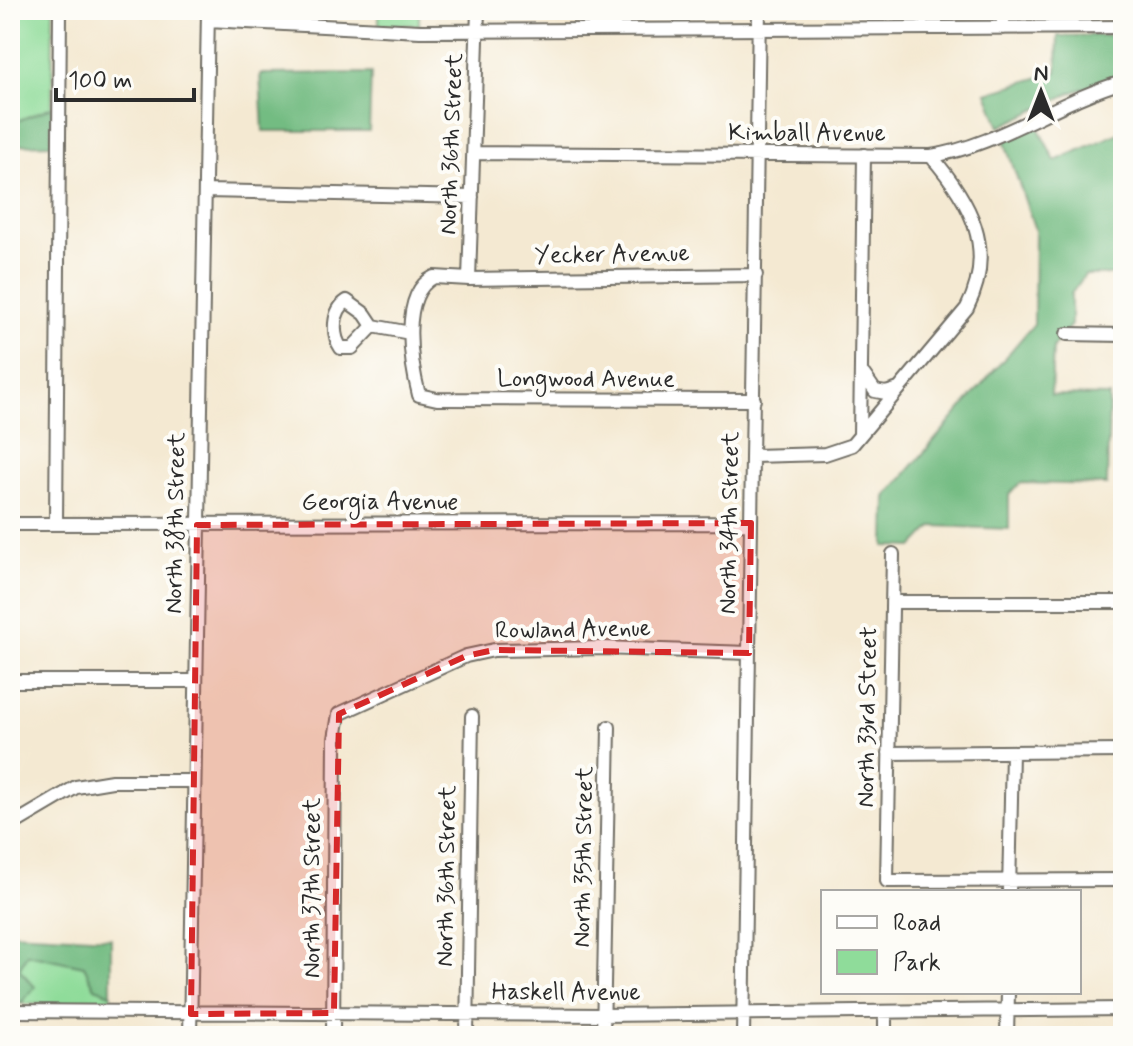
<svg xmlns="http://www.w3.org/2000/svg" width="1133" height="1046" font-family="Mynerve,sans-serif">
<rect width="100%" height="100%" fill="#fdfcf7"/>
<filter id="ink" filterUnits="userSpaceOnUse"><feTurbulence type="fractalNoise" baseFrequency=".0125" numOctaves="2"/><feDisplacementMap in="SourceGraphic" scale="16" xChannelSelector="R" yChannelSelector="G"/><feConvolveMatrix kernelMatrix="1 2 1 2 8 2 1 2 1" color-interpolation-filters="sRGB"/></filter>
<filter id="wash" filterUnits="userSpaceOnUse"><feTurbulence type="fractalNoise" baseFrequency=".006" numOctaves="4" result="noise"/><feDisplacementMap in="SourceGraphic" scale="32" xChannelSelector="R" yChannelSelector="G"/><feGaussianBlur stdDeviation="1.8" result="paint"/><feColorMatrix in="noise" values="0 0 0 0 0 0 0 0 0 0 0 0 0 0 0 0 0 1.4 0 .05"/><feComposite in="paint" operator="in"/></filter>
<g filter="url(#wash)">
<rect width="100%" height="100%" fill="#f4e9d2"/>
<path fill="#8fdc9a" stroke="#5d8462" stroke-width="2" d="M10,10H53L52,107L10,124Z
M379,10H419V25H379Z
M27,953L84,966L95,988L111,994V1004H20L34,987L19,969Z"/>
<path fill="#73bc82" stroke="#4f7456" stroke-width="2" d="M1123,35V74L1071,93L1000,127L987,93L1057,72L1058,36Z
M371,73L369,131H263L260,74Z
M52,107L51,144L10,145V124Z
M1036,123L1055,161L1123,131V275H1085L1071,294V325L1053,347L1051,395L1109,396L1107,485L1020,483L1009,495V529L933,526L913,547L885,546L886,497L1034,324L1035,230L1003,137Z
M10,933L111,938V994L95,988L84,966L27,954L19,969L35,987L20,1004H10Z"/>
</g>
<g filter="url(#ink)">
<g fill="none" stroke-linecap="round" stroke-linejoin="round">
<g stroke="#716e65" stroke-width="16">
<path id="minor" d="M208,20L420,31L1123,27
M1003,28V10
M476,153L931,156C995,147 1059,100 1123,82
M206,191L472,197
M469,279L478,10
M347,301L365,314L373,326L352,348H341C332,335 332,311 347,301Z
M373,326L410,333
M1067,334L1123,335
M864,375L875,391L886,393L899,389
M754,400L437,399L419,395C411,364 399,294 434,277L469,279L756,275
M860,435L864,155
M753,456L825,454L852,445L967,308C997,249 970,201 931,156
M10,524L751,523
M56,524L60,10
M893,554L887,881L1123,880
M892,602H1123
M10,681H196
M889,753L1123,751
M10,826L76,787L112,781H193
M1009,892L1012,752
M10,1011L603,1015L1123,1009
M190,1036L208,10
M333,1036L335,739L339,714L466,656L494,650L603,648L749,653
M467,1036L472,716
M603,1036L609,727
M743,1036L759,10
M885,1036V1012
M1007,1036L1008,992"/>
</g>
<use href="#minor" stroke="#fff" stroke-width="12"/>
</g>
</g>
<path fill="#d62828" fill-opacity="0.2" stroke="#d62828" stroke-width="6" stroke-dasharray="16 10" stroke-linejoin="round" d="M751,523L749,653L494,650L466,656L339,714L334,1013L191,1014L197,525Z"/>
<g text-anchor="middle" dominant-baseline="central" stroke-width="8" stroke-linejoin="round" paint-order="stroke">
<g font-size="24" fill="#2b2b2b" stroke="#fdfcf7">
<text x="807" y="133">Kimball Avenue</text>
<text transform="translate(452 144) rotate(-88)">North 36th Street</text>
<text transform="translate(612 255) rotate(-1)">Yecker Avenue</text>
<text x="586" y="379">Longwood Avenue</text>
<text x="380" y="502">Georgia Avenue</text>
<text transform="translate(176 523) rotate(-89)">North 38th Street</text>
<text transform="translate(730 523) rotate(-89)">North 34th Street</text>
<text transform="translate(573 630) rotate(-1)">Rowland Avenue</text>
<text transform="translate(868 717) rotate(-89)">North 33rd Street</text>
<text transform="translate(584 857) rotate(-89)">North 35th Street</text>
<text transform="translate(447 876) rotate(-89)">North 36th Street</text>
<text transform="translate(312 888) rotate(-90)">North 37th Street</text>
<text x="566" y="992">Haskell Avenue</text>
</g>
</g>
<rect width="1133" height="1046" fill="none" stroke="#fdfcf7" stroke-width="40"/>
<rect x="821" y="890" width="260" height="104" fill="#fdfcf7" stroke="#a9a8a5" stroke-width="2"/>
<rect x="837" y="916" width="40" height="12" fill="#ffffff" stroke="#a9a8a5" stroke-width="2"/>
<text x="893" y="930" font-size="24" fill="#2b2b2b">Road</text>
<rect x="837" y="950" width="40" height="24" fill="#8fdc9a" stroke="#a9a8a5" stroke-width="2"/>
<text x="893" y="970" font-size="24" fill="#2b2b2b">Park</text>
<g transform="translate(1041 92)" stroke="#fdfcf7" stroke-width="6" paint-order="stroke">
<path d="M0-6L14 30L0 20L-14 30Z" fill="#2b2b2b"/>
<text y="-12" font-size="22" font-weight="bold" text-anchor="middle" fill="#2b2b2b">N</text>
</g>
<path d="M56 88v12h138v-12" fill="none" stroke="#2b2b2b" stroke-width="4"/>
<text x="68" y="88" font-size="24" fill="#2b2b2b" stroke="#fdfcf7" stroke-width="6" paint-order="stroke">100 m</text>
</svg>
